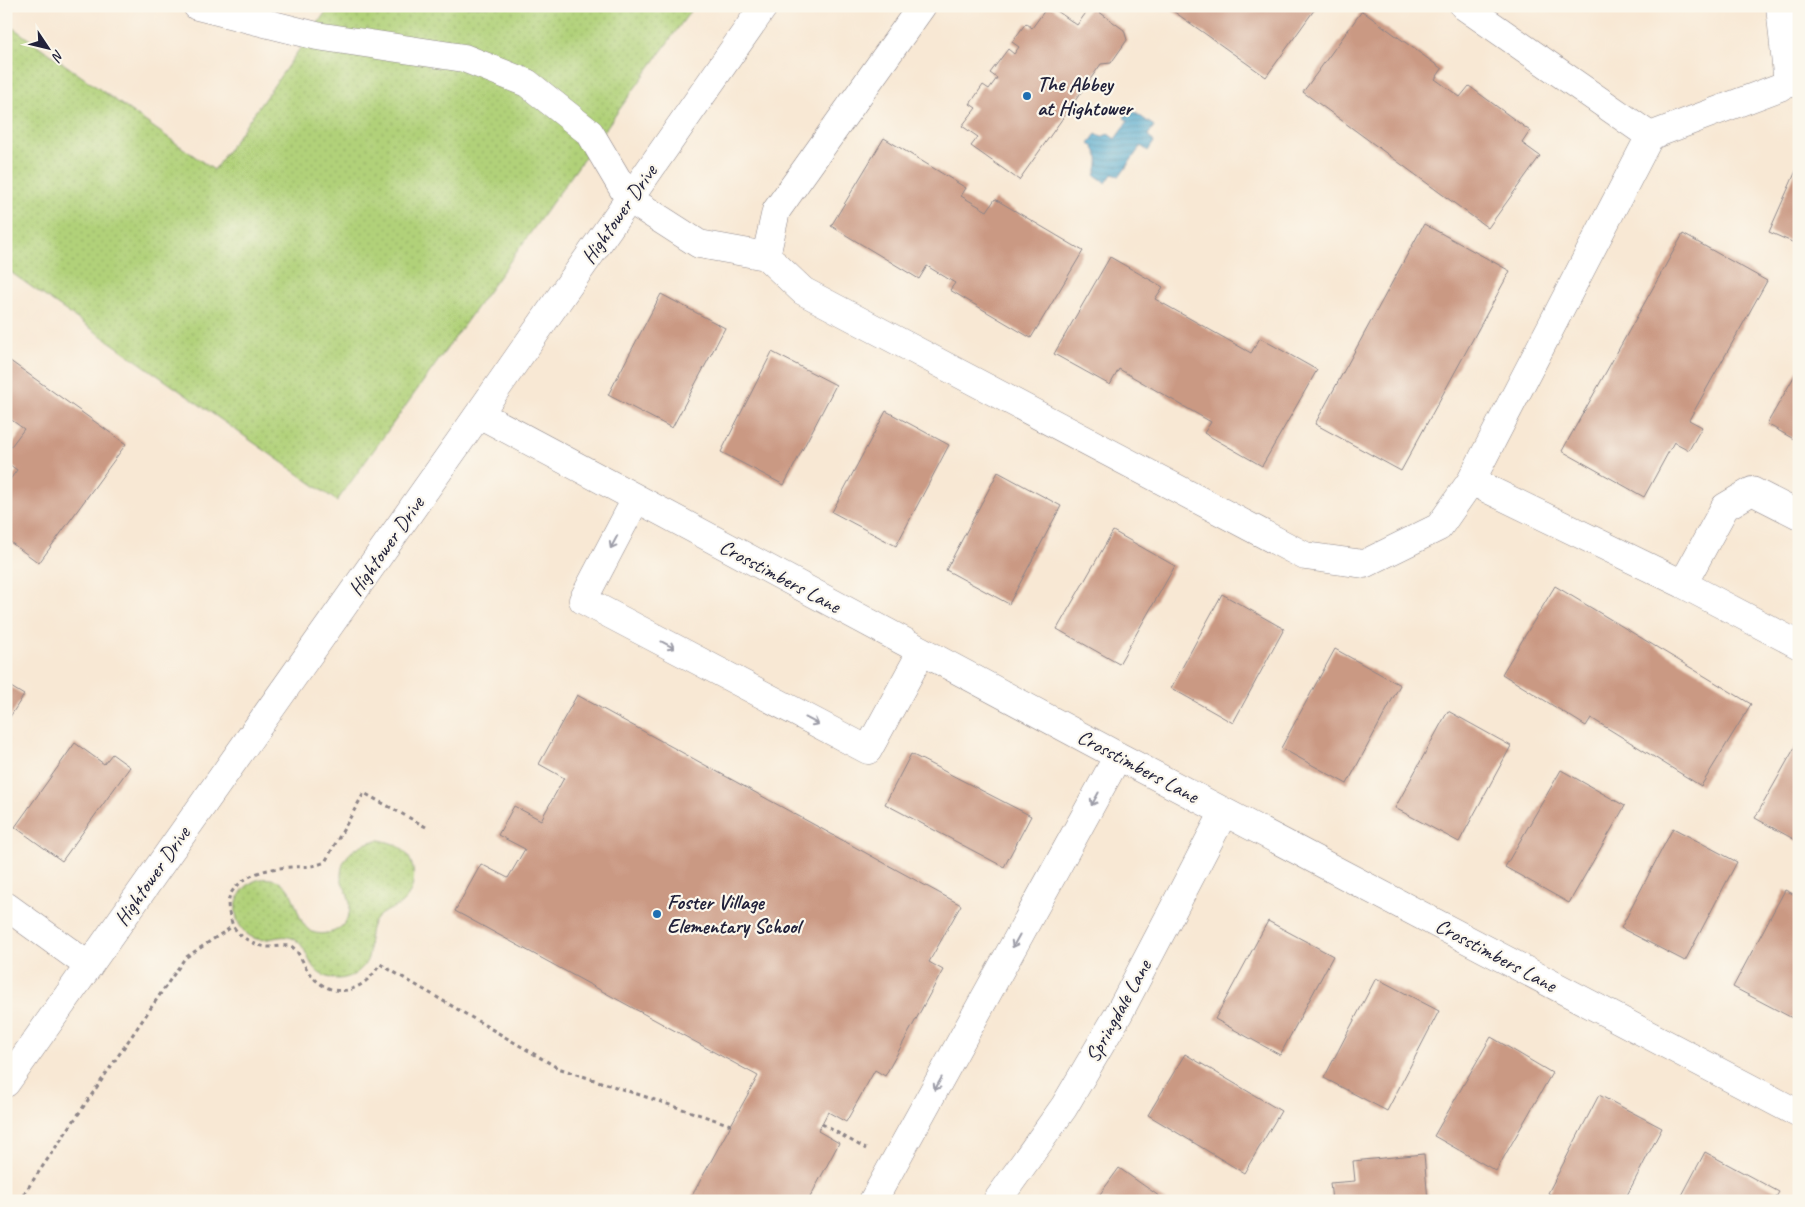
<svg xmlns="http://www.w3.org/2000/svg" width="1805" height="1207" font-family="Caveat,sans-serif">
<defs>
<pattern id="grass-dots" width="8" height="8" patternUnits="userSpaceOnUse" patternTransform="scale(1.25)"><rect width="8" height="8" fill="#b1d179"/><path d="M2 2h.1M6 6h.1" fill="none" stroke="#98b36a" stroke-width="1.8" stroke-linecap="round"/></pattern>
<pattern id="water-rules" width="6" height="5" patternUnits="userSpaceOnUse" patternTransform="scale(1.25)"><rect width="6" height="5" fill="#51a8cd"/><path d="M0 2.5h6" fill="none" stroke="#4388a8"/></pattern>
</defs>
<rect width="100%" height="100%" fill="#fbf7ec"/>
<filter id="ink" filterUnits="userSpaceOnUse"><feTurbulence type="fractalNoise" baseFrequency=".02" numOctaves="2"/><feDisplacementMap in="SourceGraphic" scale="10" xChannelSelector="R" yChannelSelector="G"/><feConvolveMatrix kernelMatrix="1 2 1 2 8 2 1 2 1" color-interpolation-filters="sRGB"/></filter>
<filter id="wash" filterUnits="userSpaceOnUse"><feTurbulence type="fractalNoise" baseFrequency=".0096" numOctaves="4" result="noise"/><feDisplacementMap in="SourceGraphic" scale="20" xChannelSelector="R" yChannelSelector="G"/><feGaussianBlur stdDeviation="1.12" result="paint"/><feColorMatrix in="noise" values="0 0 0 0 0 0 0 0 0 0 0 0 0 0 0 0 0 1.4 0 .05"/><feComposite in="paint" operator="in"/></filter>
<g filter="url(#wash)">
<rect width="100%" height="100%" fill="#f8e8d4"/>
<path fill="url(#grass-dots)" stroke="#6a7a5a" d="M330,6H694L337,501L6,269V23L214,170Z
M380,840C387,842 394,843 401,848C417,861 418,888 403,902C395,910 382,910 375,920C362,939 380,956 355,974C350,977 343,979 337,979C303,976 313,947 292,938C276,932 263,948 246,933C221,910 246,868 278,881C303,891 291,940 328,933C344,930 353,915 349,899C348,892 342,885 341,878C340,854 359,843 380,840Z"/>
<path fill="url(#water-rules)" stroke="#3a6584" d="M1130,109L1154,126L1148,135L1154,142L1148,151L1141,146L1120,176L1112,174L1106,183L1095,175C1100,163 1100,152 1089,143L1096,134L1101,137L1108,134L1115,139L1128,121L1124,118Z"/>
<g id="blocks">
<path fill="#ca9983" d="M1048,6H1050L1077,25L1091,6L1124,30L1127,40L1111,63L1101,64L1019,180L971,146L978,137L962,126L976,108L970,104L983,85L989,89L997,78L990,73L1008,49L1014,54L1019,47L1012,42L1026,23L1032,28Z
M1166,6H1317L1266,77Z
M1362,11L1442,69L1435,79L1460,97L1469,86L1530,131L1522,143L1540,156L1488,228L1303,92Z
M884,138L966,188L961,196L987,211L995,199L1083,251L1031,338L950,290L955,283L927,266L919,279L831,226Z
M1799,164V245L1769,232Z
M1424,224L1510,271L1401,471L1315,424Z
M1683,234L1767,281L1689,420L1702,427L1689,450L1674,442L1644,497L1562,451Z
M1110,257L1163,287L1155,299L1251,353L1260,338L1317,370L1262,466L1204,433L1211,422L1119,369L1110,385L1054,354Z
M661,294L725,328L672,428L608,395Z
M772,352L836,385L784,485L721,452Z
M6,358L126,444L39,563L6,539V485L17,470L6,462V453L24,429L6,416Z
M1799,368V442L1767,424Z
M886,411L949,445L896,546L832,512Z
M998,472L1061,506L1009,604L946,570Z
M1113,531L1175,566L1119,664L1057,629Z
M1555,586L1751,704L1701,786L1591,718L1586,726L1502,674Z
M1222,594L1284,629L1233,723L1171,688Z
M1335,649L1400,685L1347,784L1281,748Z
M6,684L24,695L6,723Z
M577,695L961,905L929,962L943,970L885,1076L875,1070L846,1122L828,1112L818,1131L839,1143L808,1201H689L758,1076L455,911L481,864L508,878L525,849L498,835L514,806L541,820L564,778L539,764Z
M1448,711L1511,746L1459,842L1395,808Z
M1799,740V842L1755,818Z
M75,743L104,764L112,754L130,767L62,861L15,827Z
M911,754L1031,816L1004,867L885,804Z
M1561,770L1625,806L1569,903L1505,867Z
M1673,828L1737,862L1685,961L1621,928Z
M1785,890L1799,897L1798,1021L1733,987Z
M1268,921L1333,956L1280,1055L1215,1019Z
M1376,978L1439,1011L1387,1111L1324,1078Z
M1491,1037L1552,1073L1496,1171L1434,1136Z
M1185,1054L1281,1111L1244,1173L1148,1115Z
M1599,1095L1662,1128L1624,1201H1562L1548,1193Z
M1705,1152L1779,1192L1774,1201H1679Z
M1424,1154L1428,1201H1332L1330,1183L1355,1181L1353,1161Z
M1119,1168L1166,1201H1095Z"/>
</g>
</g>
<g filter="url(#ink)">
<use href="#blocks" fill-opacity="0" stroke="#8d8588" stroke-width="1"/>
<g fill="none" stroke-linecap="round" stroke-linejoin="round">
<g stroke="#8d8588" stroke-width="29">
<path id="minor" d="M197,6L317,36L464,58L527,83L590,133L629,199L699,244L766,256L803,291L1305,556L1364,564L1439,527L1471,481L1683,584L1799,645
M1464,6L1650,136L1788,84L1780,6
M766,256L776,211L922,6
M479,414L1118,756L1799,1114
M1471,481L1650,136
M636,499L583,600L868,750L922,651
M1683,584L1725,507L1752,491L1799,515
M6,906L89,966
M6,1083L462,438L764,6
M873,1201L1118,756
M997,1201L1064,1107L1118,1015L1224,812"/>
</g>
<path stroke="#8d8588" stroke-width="3" stroke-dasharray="4 4" stroke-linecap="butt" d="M426,827L364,793L325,862C311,868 306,866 292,867C272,868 253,871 238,885C225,896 227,908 232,923C236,936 255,946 268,947C276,947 283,945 291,946C301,953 303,965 310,974C333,1002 364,992 380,964L558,1068L731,1125
M822,1124L866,1149
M19,1201L185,958L233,926"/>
<use href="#minor" stroke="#fff" stroke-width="28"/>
</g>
<defs><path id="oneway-shaft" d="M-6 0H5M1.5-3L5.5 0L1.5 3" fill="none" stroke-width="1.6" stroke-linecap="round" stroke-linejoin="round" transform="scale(1.25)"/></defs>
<g stroke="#9c9ca7">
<use href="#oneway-shaft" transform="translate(614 542) rotate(118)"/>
<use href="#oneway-shaft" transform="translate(668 645) rotate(28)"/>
<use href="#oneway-shaft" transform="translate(812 721) rotate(28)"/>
<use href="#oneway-shaft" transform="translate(1095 799) rotate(119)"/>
<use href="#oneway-shaft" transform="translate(1016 941) rotate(119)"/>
<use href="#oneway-shaft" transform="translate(938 1084) rotate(119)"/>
</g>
</g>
<g fill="#1f6fb2" stroke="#fbf7ec" stroke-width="2">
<circle cx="1027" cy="96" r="5"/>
<circle cx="657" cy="914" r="5"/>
</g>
<g text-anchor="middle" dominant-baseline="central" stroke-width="4.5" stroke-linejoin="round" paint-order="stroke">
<g font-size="21" font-weight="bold" fill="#22223b" stroke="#fbf7ec" text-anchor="start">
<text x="1037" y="84">The Abbey<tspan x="1037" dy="24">at Hightower</tspan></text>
<text x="667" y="902">Foster Village<tspan x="667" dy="24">Elementary School</tspan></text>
</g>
<g font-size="21" fill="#22223b" stroke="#fbf7ec">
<text transform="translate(619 214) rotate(-55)">Hightower Drive</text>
<text transform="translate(386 546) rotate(-55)">Hightower Drive</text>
<text transform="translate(780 576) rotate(28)">Crosstimbers Lane</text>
<text transform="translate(1138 766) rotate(28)">Crosstimbers Lane</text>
<text transform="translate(152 876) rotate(-55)">Hightower Drive</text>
<text transform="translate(1496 955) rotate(28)">Crosstimbers Lane</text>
<text transform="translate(1118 1011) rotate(-61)">Springdale Lane</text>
</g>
</g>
<rect width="1805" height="1207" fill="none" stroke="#fbf7ec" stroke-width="25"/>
<g transform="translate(48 48) rotate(125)" stroke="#fbf7ec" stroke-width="4" paint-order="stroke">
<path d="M0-4L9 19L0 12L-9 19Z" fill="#22223b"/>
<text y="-8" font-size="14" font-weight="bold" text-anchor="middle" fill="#22223b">N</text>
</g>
</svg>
